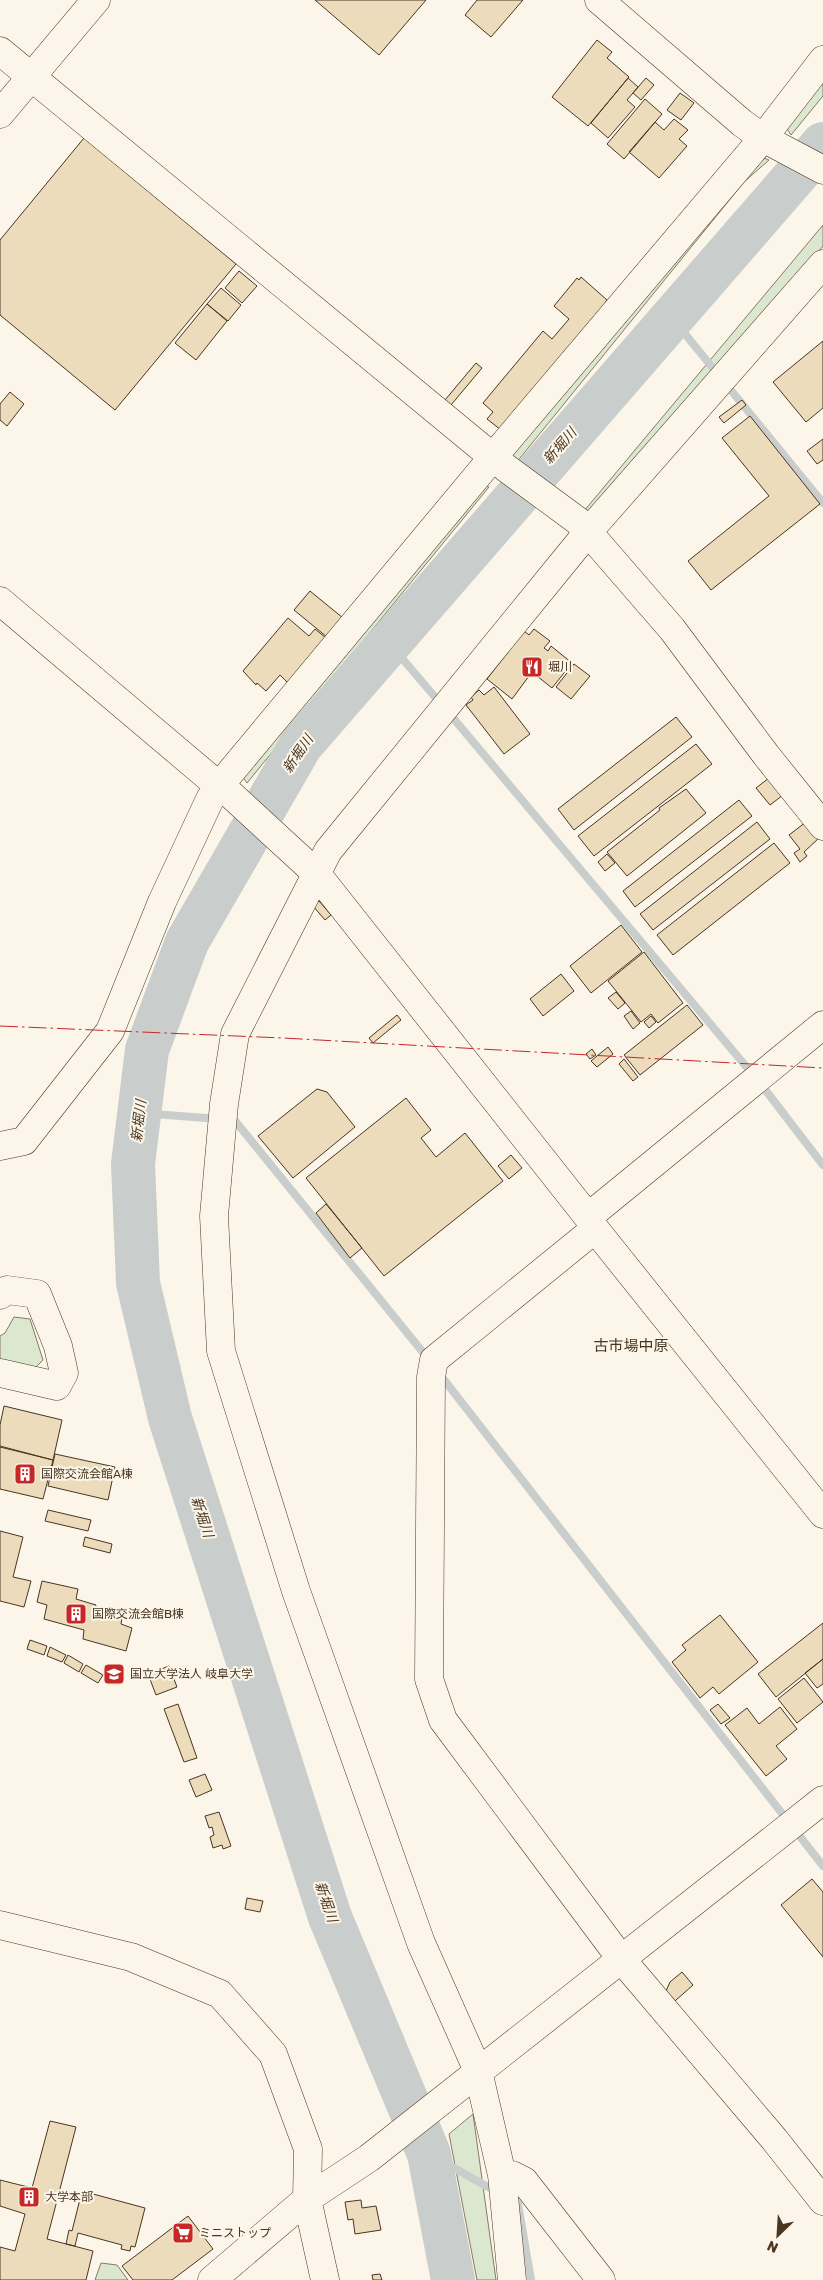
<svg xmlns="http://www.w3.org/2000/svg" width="823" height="2280" font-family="Rubik,'Noto Sans JP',sans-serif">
<rect width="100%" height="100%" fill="#fbf6e9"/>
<path fill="#dce7d0" stroke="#887966" d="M823,76V96L791,135L784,124Z
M756,155L769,160L744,182L516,463L510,453Z
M823,225V246L597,516L584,511Z
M481,485L489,487L247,783L242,776Z
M14,1317L30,1319L43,1360L36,1367L15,1368L0,1362V1336L5,1333Z
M473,2114L496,2280H477L449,2134Z
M101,2263L117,2265L128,2280H95Z"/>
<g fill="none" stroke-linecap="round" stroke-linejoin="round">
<path stroke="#c9cecd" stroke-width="8" d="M672,318L823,503
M389,643L441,704
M448,712L760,1083L823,1165
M140,1113L219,1119
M230,1118L232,1117L430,1361
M438,1372L823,1866
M429,2154L497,2192
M513,2201L518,2204L531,2280"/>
<path stroke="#c9cecd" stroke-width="44" d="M453,2280L429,2154L330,1917L170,1418L138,1283L133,1164L147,1050L187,942L301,745L823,144"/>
</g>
<path fill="#ecdcbc" stroke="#4a3520" d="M315,0H426L379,55Z
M477,0H523L491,37L465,15Z
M597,40L612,52L607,58L629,77L588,126L552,97Z
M628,78L638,87L627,100L635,107L608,138L591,123Z
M646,78L654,85L641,100L633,93Z
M680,93L694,103L681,120L667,110Z
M645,99L662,114L624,159L607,144Z
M674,119L688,130L679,139L687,146L659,178L629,152L655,122L664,130Z
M84,138L236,264L115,410L0,315V240Z
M239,271L257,286L242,303L225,288Z
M581,277L607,300L605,303L607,304L501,430L487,419L493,412L483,403L543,331L552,339L569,319L554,306L577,278L579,280Z
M221,288L241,305L228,321L207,304Z
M207,304L227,321L196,360L175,343Z
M823,341V408L806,422L773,382Z
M476,363L482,368L451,405L445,400Z
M10,392L24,404L7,426L0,420V404Z
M742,400L746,405L724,423L719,417Z
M750,416L820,504L711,590L688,561L769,496L722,438Z
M823,439V460L817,464L807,451Z
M310,591L343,618L327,637L294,610Z
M288,618L309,636L315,629L326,638L288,683L280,675L266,691L257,683L256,685L243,671Z
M534,629L550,641L544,648L548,651L551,646L572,663L552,688L532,672L512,699L487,679L524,631L529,635Z
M574,664L590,676L571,699L556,687Z
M494,687L530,734L504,754L466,705L473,700L471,697L479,690L484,695Z
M676,717L692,737L574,830L558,809Z
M696,744L712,764L594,856L578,836Z
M769,778L783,795L770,805L756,788Z
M686,789L706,813L627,876L607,852L660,810L659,808Z
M739,800L752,816L635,907L623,891Z
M757,822L770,839L653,930L640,914Z
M806,822L819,838L804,852L807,856L800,862L794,853L800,849L789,835Z
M774,843L790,863L673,955L657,935Z
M607,854L615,863L605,871L598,862Z
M319,901L331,915L325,920L313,906Z
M621,925L642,952L591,993L570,966Z
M644,952L683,1003L658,1023L651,1014L641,1022L608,981Z
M561,974L574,991L543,1016L530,999Z
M616,992L625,1003L618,1009L608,998Z
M687,1005L703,1025L640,1075L624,1055Z
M631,1011L640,1023L633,1029L624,1016Z
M397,1015L401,1020L373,1043L369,1038Z
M651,1016L656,1022L649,1028L644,1022Z
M608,1047L613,1054L597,1067L591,1061Z
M592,1049L596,1055L590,1059L586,1054Z
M624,1059L638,1077L633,1081L619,1064Z
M317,1089L327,1092L355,1127L293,1178L258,1136Z
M406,1098L431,1130L421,1138L436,1157L465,1133L503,1181L384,1276L306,1178Z
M511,1155L522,1168L509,1179L498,1166Z
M326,1204L362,1248L350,1258L316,1213Z
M4,1406L62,1420L53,1460L0,1446V1425Z
M0,1447L53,1460L43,1499L0,1489Z
M55,1454L115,1467L108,1500L48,1486Z
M48,1510L91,1520L88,1531L45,1521Z
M0,1531L23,1537L13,1577L31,1581L24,1607L0,1601Z
M85,1537L112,1544L110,1553L83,1546Z
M42,1581L78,1589L76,1599L96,1605L94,1611L122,1618L121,1624L132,1628L126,1651L83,1639L84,1630L44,1619L47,1605L37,1602Z
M720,1615L758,1662L719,1694L713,1687L700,1698L672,1662L686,1650L682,1645Z
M823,1623V1659L776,1697L758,1674Z
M30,1640L47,1646L44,1655L27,1649Z
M50,1647L66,1655L62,1662L47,1656Z
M68,1655L83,1664L79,1672L64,1663Z
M823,1659V1684L817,1688L805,1673Z
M86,1665L103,1675L98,1683L81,1673Z
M169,1666L177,1687L156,1695L148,1674Z
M804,1678L823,1702L797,1723L778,1699Z
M178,1704L197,1758L184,1762L164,1709Z
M718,1704L730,1718L721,1724L710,1710Z
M780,1707L797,1729L776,1746L787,1759L766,1776L725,1725L747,1708L759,1724Z
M205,1774L212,1790L196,1797L189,1780Z
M219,1812L231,1846L223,1849L222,1845L213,1848L210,1837L214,1835L212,1827L209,1828L205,1816Z
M812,1879L823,1892V1957L781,1905Z
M247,1898L263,1901L260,1912L245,1909Z
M682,1972L693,1985L675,2001L666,1991L670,1982Z
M50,2121L76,2127L47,2239L93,2251L86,2280H0V2247L15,2251L25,2214L0,2206V2180L32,2188Z
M82,2191L145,2208L135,2247L131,2246L130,2251L121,2249L122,2245L78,2233L75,2246L66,2244L69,2230L72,2231Z
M361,2200L362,2208L376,2206L381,2230L355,2234L353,2219L348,2220L345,2202Z
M188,2216L213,2249L172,2280H133L122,2266Z
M380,2274L382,2280H373L372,2275Z"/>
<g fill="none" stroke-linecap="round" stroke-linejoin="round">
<g stroke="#4a3520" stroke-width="29">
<path id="minor" d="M599,0L742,123L763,138L823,170
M0,51L506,468L578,521L588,532L672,629L766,755L823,826
M0,114L96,0
M0,601L219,786L228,792L316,873L588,1217L595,1229L823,1514
M0,1146L24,1141L110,1031L162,902L210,799L219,786L493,457L763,138L823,60
M588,1217L823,1025
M595,1229L434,1360L431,1377L429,1679L443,1720L622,1960L774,2139L823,2201
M0,1295L7,1290L37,1294L58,1346L64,1373L57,1386L0,1373
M0,1925L131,1957L220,1994L273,2054L308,2149L307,2199L325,2280
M502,2175H512L524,2181L601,2280
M212,2280L307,2199L369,2158L823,1800
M512,2280L502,2175L478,2071L421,1943L296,1591L221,1351L214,1216L224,1104L235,1034L328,851L588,532L823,264"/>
</g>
<use href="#minor" stroke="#fbf6e9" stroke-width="28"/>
<path stroke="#c62828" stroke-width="1" stroke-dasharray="18 4 2.5 4" stroke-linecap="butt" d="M0,1026L283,1038L823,1068"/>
</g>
<defs>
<g id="restaurant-square" transform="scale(1.125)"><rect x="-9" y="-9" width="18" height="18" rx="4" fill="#c62828" stroke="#fbf6e9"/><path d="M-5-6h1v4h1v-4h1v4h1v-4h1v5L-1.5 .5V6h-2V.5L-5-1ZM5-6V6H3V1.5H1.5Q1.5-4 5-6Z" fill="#fff"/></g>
<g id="building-square" transform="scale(1.125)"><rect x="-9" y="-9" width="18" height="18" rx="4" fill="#c62828" stroke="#fbf6e9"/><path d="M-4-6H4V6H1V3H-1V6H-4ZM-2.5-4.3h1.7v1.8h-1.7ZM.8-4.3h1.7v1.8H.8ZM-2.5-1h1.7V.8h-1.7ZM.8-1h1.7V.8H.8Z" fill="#fff"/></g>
<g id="university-square" transform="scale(1.125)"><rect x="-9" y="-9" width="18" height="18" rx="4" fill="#c62828" stroke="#fbf6e9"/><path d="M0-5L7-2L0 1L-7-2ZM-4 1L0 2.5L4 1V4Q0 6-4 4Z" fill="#fff"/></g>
<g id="supermarket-square" transform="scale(1.125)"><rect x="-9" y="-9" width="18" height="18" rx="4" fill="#c62828" stroke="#fbf6e9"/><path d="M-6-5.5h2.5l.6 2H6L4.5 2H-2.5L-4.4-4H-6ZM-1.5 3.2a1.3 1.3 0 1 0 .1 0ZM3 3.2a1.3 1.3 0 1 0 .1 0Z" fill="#fff"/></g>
</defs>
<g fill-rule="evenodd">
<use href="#restaurant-square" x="532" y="667"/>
<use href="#building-square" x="25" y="1474"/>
<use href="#building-square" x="76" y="1614"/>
<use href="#university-square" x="114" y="1674"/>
<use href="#building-square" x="29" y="2197"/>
<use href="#supermarket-square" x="183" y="2233"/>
</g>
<g text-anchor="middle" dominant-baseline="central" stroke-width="4" stroke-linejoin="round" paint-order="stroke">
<g font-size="12" fill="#4a3520" stroke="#fbf6e9" text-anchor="start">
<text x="548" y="667">堀川</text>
<text x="41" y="1474">国際交流会館A棟</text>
<text x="92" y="1614">国際交流会館B棟</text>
<text x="130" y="1674">国立大学法人 岐阜大学</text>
<text x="45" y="2197">大学本部</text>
<text x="199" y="2233">ミニストップ</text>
</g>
<g font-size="14" font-style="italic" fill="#4a3520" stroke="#fbf6e9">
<text transform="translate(560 446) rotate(-49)">新堀川</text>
<text transform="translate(298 754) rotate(-56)">新堀川</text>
<text transform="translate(139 1121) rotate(-83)">新堀川</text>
<text transform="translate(202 1517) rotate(72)">新堀川</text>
<text transform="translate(326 1902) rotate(71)">新堀川</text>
</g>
<g font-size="15" fill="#4a3520" stroke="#fbf6e9">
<text x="631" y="1346">古市場中原</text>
</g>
</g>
<g transform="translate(778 2235) rotate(205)" stroke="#fbf6e9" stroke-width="4" paint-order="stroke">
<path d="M0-4L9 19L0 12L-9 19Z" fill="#4a3520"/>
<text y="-8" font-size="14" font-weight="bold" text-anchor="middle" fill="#4a3520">N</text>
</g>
</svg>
